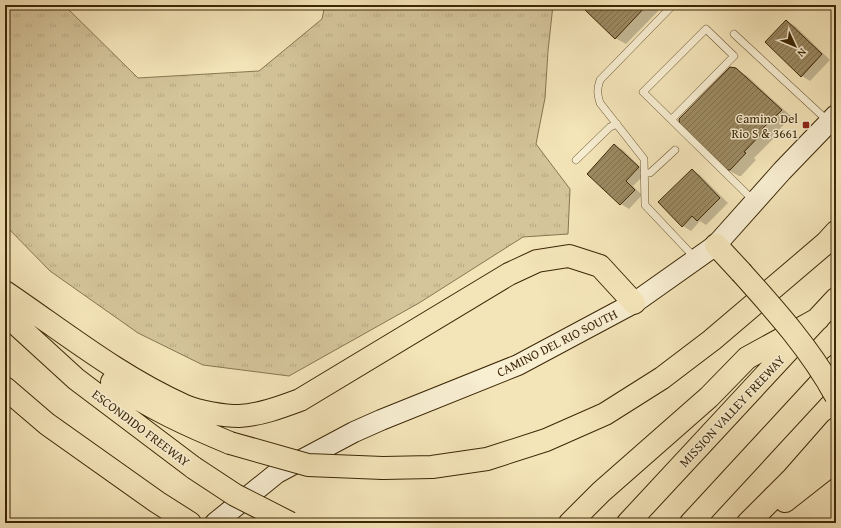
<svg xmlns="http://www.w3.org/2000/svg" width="841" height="528" font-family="'Gentium Book Plus',serif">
<defs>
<pattern id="grass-tufts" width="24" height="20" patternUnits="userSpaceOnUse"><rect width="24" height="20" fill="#d5c59b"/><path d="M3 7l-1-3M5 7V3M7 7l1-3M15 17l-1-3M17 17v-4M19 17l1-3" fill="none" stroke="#b8a984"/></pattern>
<pattern id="building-hatch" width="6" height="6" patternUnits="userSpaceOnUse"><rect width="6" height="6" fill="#9c8a63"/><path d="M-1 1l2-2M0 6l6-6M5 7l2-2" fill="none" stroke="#807150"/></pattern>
</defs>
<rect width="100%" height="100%" fill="#f4e5b9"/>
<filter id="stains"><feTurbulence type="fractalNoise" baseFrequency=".005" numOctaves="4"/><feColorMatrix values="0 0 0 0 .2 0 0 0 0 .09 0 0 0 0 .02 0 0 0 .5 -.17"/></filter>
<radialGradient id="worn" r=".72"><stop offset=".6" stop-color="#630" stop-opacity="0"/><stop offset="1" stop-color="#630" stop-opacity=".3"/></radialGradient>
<path fill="url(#grass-tufts)" stroke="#887650" d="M5,5H64L138,78L259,71L322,19L325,5H553L548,51L545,98L536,144L570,189L568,234L523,237L419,303L289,376L203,365L138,333L50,271L5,225Z"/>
<path fill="#0003" d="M589,5H664L626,44L615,38Z
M786,21L795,26L830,60L810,81L802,76Z
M736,69L747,76L792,117L772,136L774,138L754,158L756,160L741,176H739L728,170Z
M615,146L623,150L646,173L633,186L642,195L629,209L621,204L588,173Z
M692,170L700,175L728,203L706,225L700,221L691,231L683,226Z"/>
<path fill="url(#building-hatch)" stroke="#3c2706" d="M588,5H647L615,39L584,9Z
M786,20L822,54L801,77L765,42Z
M730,67L736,68L782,110L762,129L764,131L744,152L746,153L730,170H727L680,126L679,119Z
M614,144L639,167L626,181L635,190L620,205L587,174Z
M692,169L720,198L697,221L692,216L682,227L658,202Z"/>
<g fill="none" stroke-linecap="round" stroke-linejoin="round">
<g stroke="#6a5633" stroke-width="8">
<path id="lane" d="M673,5L600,80C597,89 597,94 600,103L644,159L645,205L696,259
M734,34L829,122
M672,119L734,56L706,29L643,92L753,200
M576,160L610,127L617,124
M644,173H650L675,150"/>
</g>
<g stroke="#3c2706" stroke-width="22">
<path id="secondary" d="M215,523L277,473L354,432L381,420L518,365L634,303L716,245L782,171L836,115"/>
</g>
<g stroke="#3c2706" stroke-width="24">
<path id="highway" d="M716,245L741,272
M5,292C64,332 120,377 185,406C199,412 224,416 239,416C260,415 281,407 300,400L509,274L537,261L569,256L600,266L634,303
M5,314L76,379L194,468
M112,382C149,408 189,426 230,443
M5,388L47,424L157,502L190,523
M383,468L432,467L487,459L546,440L605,414L662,378L712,340L826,243L836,232
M785,501L836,461
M570,523L601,492L709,397L747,358L818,319
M628,523L836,299
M691,523L836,366
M748,523L793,478L836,429"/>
</g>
<use href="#lane" stroke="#f8eed2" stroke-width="7"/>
<use href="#secondary" stroke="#f8eed2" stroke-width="20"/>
<use href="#highway" stroke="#f4e5b9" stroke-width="22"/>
<g stroke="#3c2706" stroke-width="24" stroke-linecap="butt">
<path id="highway-bridge" d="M741,272C776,311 811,350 836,396
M230,443L308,465L383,468
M194,468L235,495L290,523"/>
</g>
<use href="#highway-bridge" stroke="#f4e5b9" stroke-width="22"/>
</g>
<rect fill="#8f2418" stroke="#f8eed2" stroke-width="1.5" x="802" y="121" width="8" height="8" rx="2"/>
<g text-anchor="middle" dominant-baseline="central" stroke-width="3" stroke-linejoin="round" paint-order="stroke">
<g font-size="13" fill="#3c2706" stroke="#f8eed2" text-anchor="end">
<text x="798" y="118">Camino Del<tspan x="798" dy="15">Rio S &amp; 3661</tspan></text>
</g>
<g font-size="13" fill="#3c2706" stroke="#f8eed2">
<text transform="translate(557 343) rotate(-27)">CAMINO DEL RIO SOUTH</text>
<text transform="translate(732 411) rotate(-47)">MISSION VALLEY FREEWAY</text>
<text transform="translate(141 428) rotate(37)">ESCONDIDO FREEWAY</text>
</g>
</g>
<rect width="841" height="528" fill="none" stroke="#f4e5b9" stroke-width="20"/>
<rect x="6" y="6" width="829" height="516" fill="none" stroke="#3c2706" stroke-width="2"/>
<rect x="10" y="10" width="821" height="508" fill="none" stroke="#3c2706"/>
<g transform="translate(795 46) rotate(134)" stroke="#f8eed2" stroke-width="3" paint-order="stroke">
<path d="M0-3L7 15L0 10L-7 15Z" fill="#3c2706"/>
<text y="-6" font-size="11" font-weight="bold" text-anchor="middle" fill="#3c2706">N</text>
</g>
<rect width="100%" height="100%" filter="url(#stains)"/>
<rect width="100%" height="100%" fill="url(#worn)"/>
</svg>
